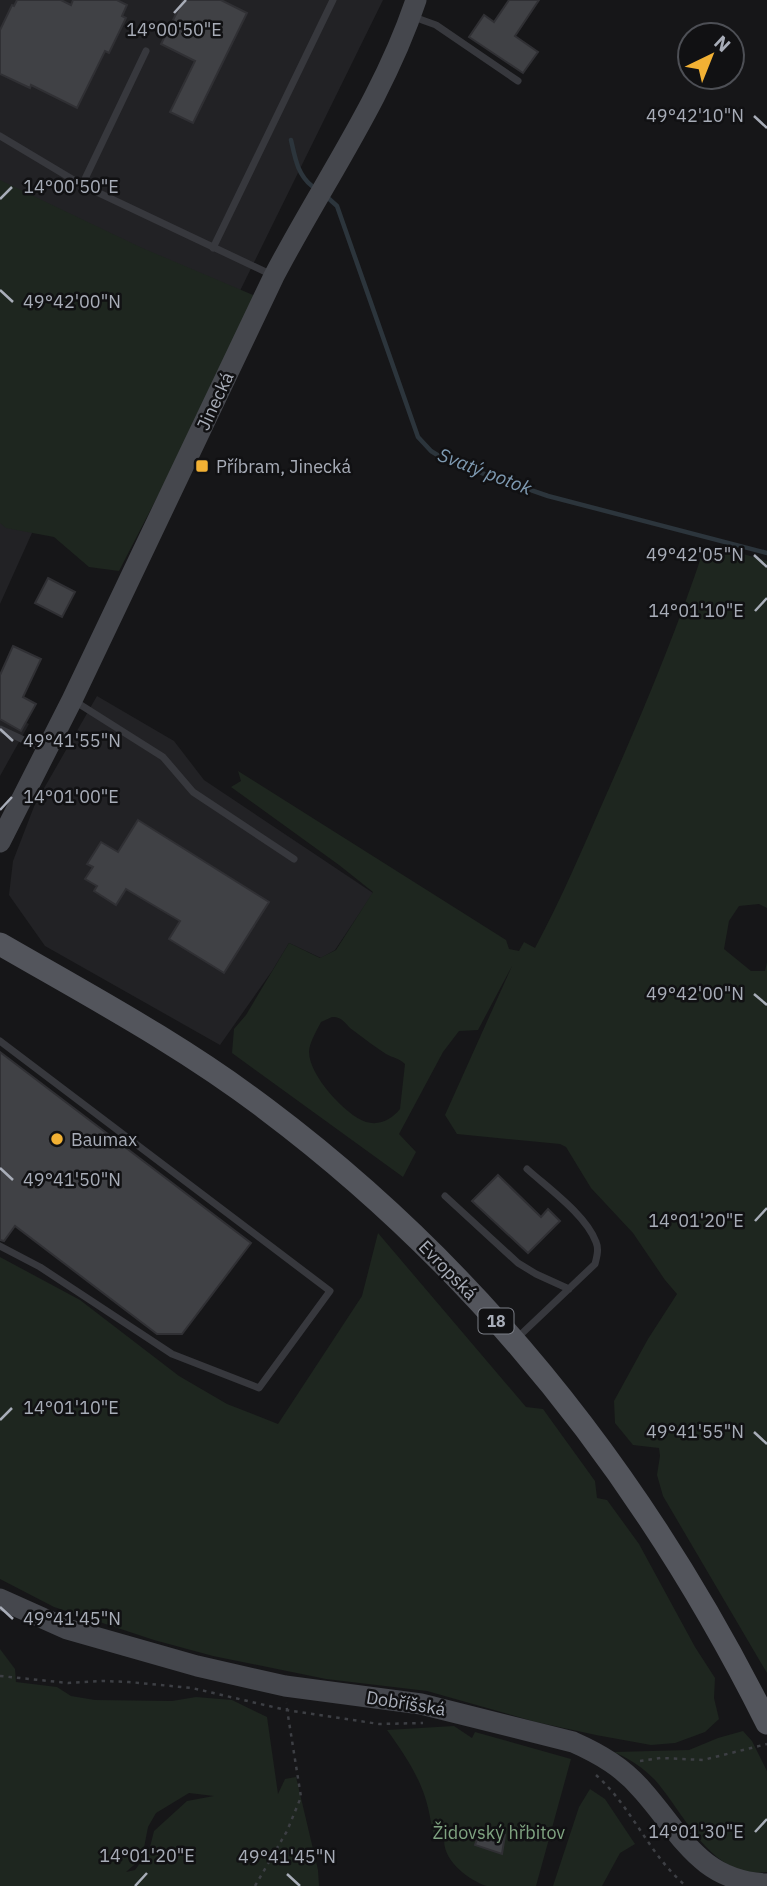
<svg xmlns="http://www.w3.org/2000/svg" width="767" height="1886" font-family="'IBM Plex Sans',sans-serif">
<rect width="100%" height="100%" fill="#161618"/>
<path fill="#222225" d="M0,0H383L236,299L0,188Z
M0,505L36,524L0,604Z
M97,696L174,741L204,780L373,893L335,950L321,958L289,943L272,971L220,1045L45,946L9,895L13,861L35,804Z
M0,709L29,724L0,776Z"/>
<path fill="#1e261f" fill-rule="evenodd" d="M0,180L140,247L260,298L119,571L89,567L54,537L6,528L0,523Z
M704,549H726L767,561V908L759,904L739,906L729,921L724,949L751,971H765L767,962V1673L663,1496L657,1475L660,1456L659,1448L633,1445L615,1423L614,1401L648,1339L677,1294L665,1280L633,1233L591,1188L566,1147L560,1144L457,1134L445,1115L512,966L478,1030L459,1031L443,1052L399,1134L416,1152L403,1177L232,1053L234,1029L246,1015L289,943L320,958L336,950L373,892L339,865L231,787L241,781L238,771L506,940L509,949L519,951L524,942L535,948C562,898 584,845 607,793C643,712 676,632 704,549ZM332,1017C344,1017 345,1025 354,1031C365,1039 375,1047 386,1054C393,1058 399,1058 405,1064L400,1109C392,1119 380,1126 366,1122C345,1115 309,1075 309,1052C309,1043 317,1030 321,1022Z
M378,1233L526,1407L543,1409L595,1481L597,1498L607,1500L639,1544L695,1647L715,1678L714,1698L719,1719L705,1732L675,1743L651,1745L596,1735L536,1722L427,1691L326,1679L213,1656L154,1640L54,1607L0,1579V1257L80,1300L179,1376L227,1404L278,1424L362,1296Z
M0,1649L15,1669L16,1682L57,1687L71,1696L95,1700L172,1701L196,1697L232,1700L267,1717L278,1794L285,1779L296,1777L318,1870L319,1886H0ZM189,1793L214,1796L187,1801L154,1831L149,1851L135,1870L126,1872L142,1858L148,1827L156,1813Z
M454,1726L472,1738L475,1732L571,1759L536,1886C522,1886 501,1886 487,1886C467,1880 439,1857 445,1835L435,1839C431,1826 430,1813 426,1800C418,1774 403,1752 387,1730Z
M743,1731L752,1741L767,1771V1872C711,1880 685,1813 654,1779C642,1767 630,1759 614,1752L689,1750L718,1738Z
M590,1789L605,1799L635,1844L620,1853L602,1886H553L579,1807Z"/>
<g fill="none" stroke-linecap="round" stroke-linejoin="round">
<path stroke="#2c353c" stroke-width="4.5" d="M291,140C295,157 297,174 312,186
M327,197L337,206L418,437L431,451L447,461L548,496L767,553"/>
</g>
<path fill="#404145" stroke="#303034" stroke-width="2" d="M17,0H61L71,5L73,0H117L127,5L122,16L126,18L109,53L105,51L77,108L31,85L30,88L0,74V30L12,5L14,6Z
M183,0H221L247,13L193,123L170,112L195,61L161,44Z
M509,0H539L515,36L538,52L523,73L469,37L484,15L494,22Z
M48,578L75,592L62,617L35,603Z
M13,646L41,659L23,697L36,704L21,731L0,719V675Z
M138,820L269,902L224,973L169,939L180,921L126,889L116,905L94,891L97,886L85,879L93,867L87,864L101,842L118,852Z
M0,1052L251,1243L182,1334H157L15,1226L4,1241L0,1240Z
M498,1175L541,1217L548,1209L560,1221L528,1253L472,1201Z
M494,1831L505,1835L502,1854L475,1845L479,1834L492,1839Z"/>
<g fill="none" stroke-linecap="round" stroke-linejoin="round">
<path stroke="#3d3f44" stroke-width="2.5" stroke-dasharray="3.5 5" stroke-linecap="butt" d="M0,1676L68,1683L102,1681L129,1682L192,1688L286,1710L379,1724L423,1723
M640,1761L661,1758L703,1760L767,1744
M596,1775C632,1807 649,1855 686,1886
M255,1886L287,1831L301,1797L286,1703"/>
<path stroke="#37383d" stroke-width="7" d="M411,16L436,25L518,81
M0,136L82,185L270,274
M82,185L146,51
M213,248L333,0
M76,702L163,757L193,792L294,859
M0,729L43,749
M0,1041L330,1291L259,1388L172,1354L40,1267L0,1246
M445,1196L518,1263L536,1274L569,1289
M515,1340L595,1264C597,1256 599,1249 596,1242C586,1215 548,1188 527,1169"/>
<path stroke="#45474d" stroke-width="21" d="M0,842L72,700L274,276C322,184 383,99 416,0
M0,1599L67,1629L197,1666L285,1686L421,1704L573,1742C600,1754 624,1768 643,1791C682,1835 700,1881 767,1884"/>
<path stroke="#53555c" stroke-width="23" d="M0,944C90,996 182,1045 266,1109C483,1272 646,1481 767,1723"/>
</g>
<path fill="none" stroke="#a8adb8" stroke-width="2.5" d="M174,13L186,0M754,116L767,128M0,199L12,187M0,290L13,302M754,555L767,567M755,611L767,598M0,729L13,741M0,810L12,797M754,994L767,1005M0,1168L13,1180M755,1221L767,1208M0,1420L12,1408M754,1432L767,1444M0,1607L13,1619M755,1832L767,1819M287,1874L300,1886M135,1886L147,1873"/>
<g fill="#f2b134" stroke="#111113" stroke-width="2.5">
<rect x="195" y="459" width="14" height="14" rx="3.5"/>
<circle cx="57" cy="1139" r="7"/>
</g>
<g text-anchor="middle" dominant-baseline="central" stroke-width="5" stroke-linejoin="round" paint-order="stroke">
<rect fill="#111113" stroke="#7b7e86" stroke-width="2" x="478.5" y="1308.5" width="35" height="25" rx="5"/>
<g font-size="16" font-weight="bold" fill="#a8adb8">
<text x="496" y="1321">18</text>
</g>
<g font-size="18" fill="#a8adb8" stroke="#111113">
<text transform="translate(215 401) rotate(-65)">Jinecká</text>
<text transform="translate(448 1270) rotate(46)">Evropská</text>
<text transform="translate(406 1703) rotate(9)">Dobříšská</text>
</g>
<g font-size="18" fill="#a8adb8" stroke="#111113" text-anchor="start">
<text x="216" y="466">Příbram, Jinecká</text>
<text x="71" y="1139">Baumax</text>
</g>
<g font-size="18" fill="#7fa381" stroke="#111113">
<text x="499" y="1832">Židovský hřbitov</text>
</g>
<g font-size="19" font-style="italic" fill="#7f9bb3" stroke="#111113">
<text transform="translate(485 471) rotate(21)">Svatý potok</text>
</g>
</g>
<g font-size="18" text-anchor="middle" fill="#a8adb8" stroke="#111113" stroke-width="5" stroke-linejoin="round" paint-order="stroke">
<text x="174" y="36">14°00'50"E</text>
<text x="695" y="122">49°42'10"N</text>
<text x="71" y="193">14°00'50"E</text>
<text x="72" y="308">49°42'00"N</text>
<text x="695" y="561">49°42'05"N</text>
<text x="696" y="617">14°01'10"E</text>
<text x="72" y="747">49°41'55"N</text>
<text x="71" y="803">14°01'00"E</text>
<text x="695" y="1000">49°42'00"N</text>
<text x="72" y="1186">49°41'50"N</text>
<text x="696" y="1227">14°01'20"E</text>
<text x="71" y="1414">14°01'10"E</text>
<text x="695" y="1438">49°41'55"N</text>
<text x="72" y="1625">49°41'45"N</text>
<text x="696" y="1838">14°01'30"E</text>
<text x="147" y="1862">14°01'20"E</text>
<text x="287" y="1863">49°41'45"N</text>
</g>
<g transform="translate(711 56) rotate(43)"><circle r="33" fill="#111113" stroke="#4d4f55" stroke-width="2"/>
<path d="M0-5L12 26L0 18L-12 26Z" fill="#f2b134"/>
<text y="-10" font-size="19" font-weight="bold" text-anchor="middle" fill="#a8adb8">N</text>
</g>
</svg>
